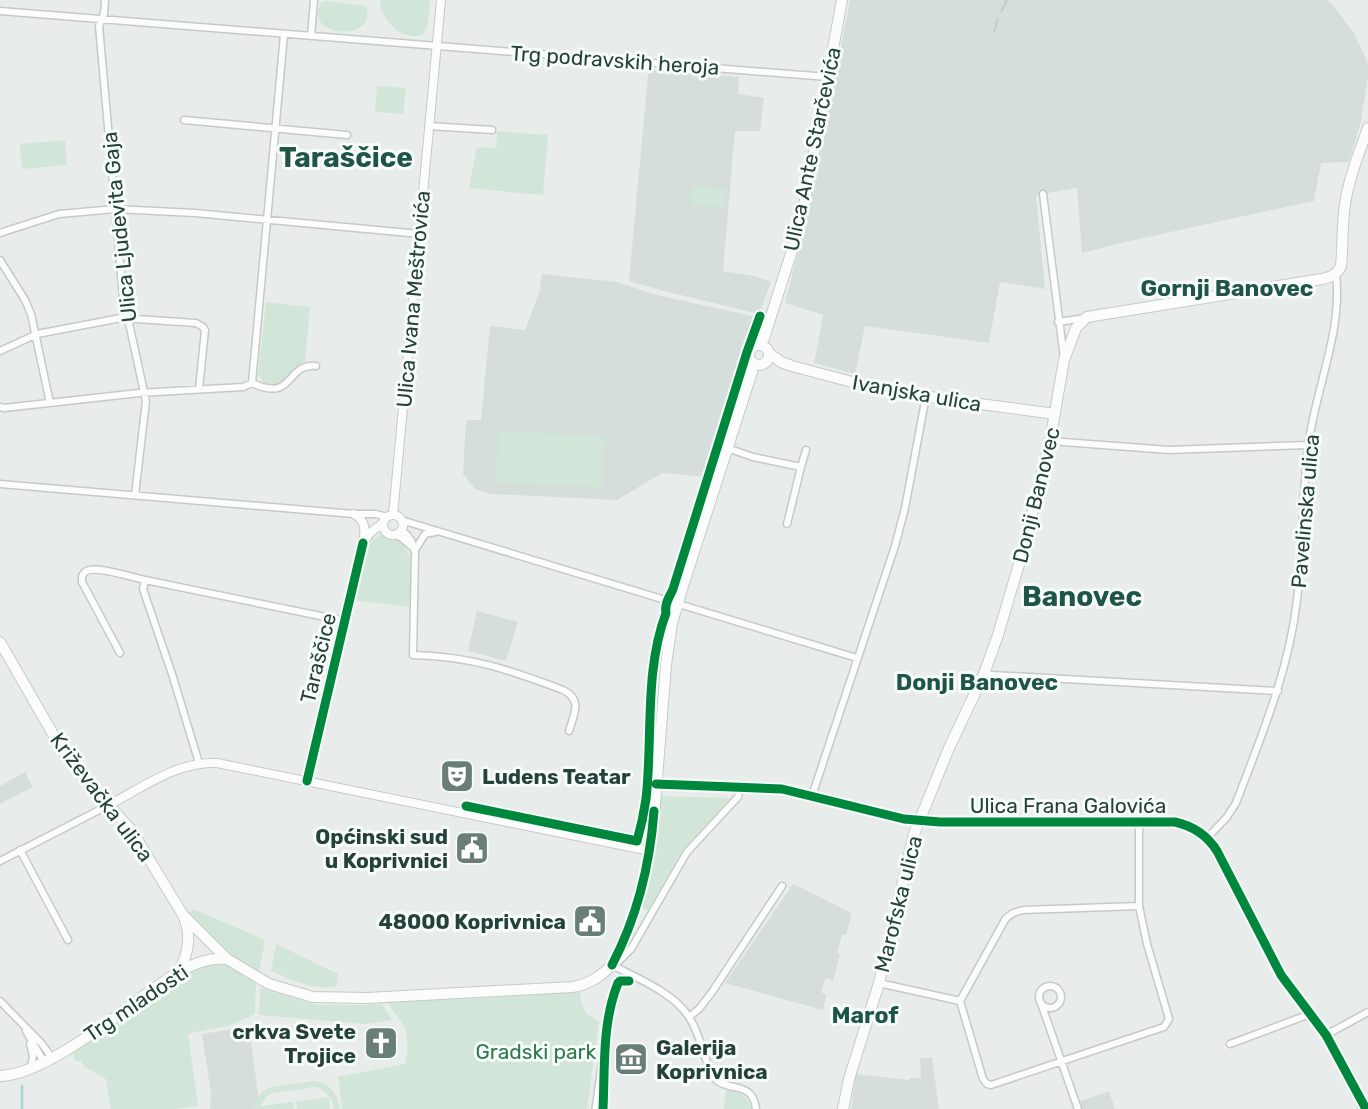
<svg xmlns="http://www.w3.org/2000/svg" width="1368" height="1109" font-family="Rubik,sans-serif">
<rect width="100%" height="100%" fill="#e8edeb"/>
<path fill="#d6dedb" d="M850,0H1327L1331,3L1354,33L1368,64V77L1361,121L1349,162L1321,163L1314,201L1125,242L1082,253L1077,188L1036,195L1045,289L1000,282L989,343L865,326L855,374L814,363L823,315L785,303L812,197Z
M655,70L739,77L738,94L764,98L760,131H735L723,271L754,276L771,282L759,314L660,290L629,281L648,75L651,71Z
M542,274L617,282L657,295L757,317L732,400L707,477L662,473L617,500L490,494L475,489L463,474L466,420H481L490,326L525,330L539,293Z
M477,611L518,622L506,661L468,651Z
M25,772L33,787L0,804V786Z
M793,884L852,913L846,935H842L837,952L840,954L833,981L826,978L821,992L826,995L823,1010L725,983Z
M249,1026L260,1109H210L211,1093L202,1034Z
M920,1058H932L939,1109H851L856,1074L909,1080L910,1078H921Z
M1109,1091L1115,1109H1081L1078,1102Z"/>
<path fill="#d1e6d8" d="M380,0H430C429,9 430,27 423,34C420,37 417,36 412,36C395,34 380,17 380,0Z
M327,1L366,6C379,45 299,36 322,2Z
M377,86L406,88L403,114L375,112Z
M494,131L548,135L543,195L469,188L477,147L496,148L497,134Z
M65,140L67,165L22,169L20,144Z
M692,186L726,189L725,208L691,205Z
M266,302L310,307L305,361C291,366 287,387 271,385C264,384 261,380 258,374Z
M499,430L605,436L602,488L496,482Z
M382,534L386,538L396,537C418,556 411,582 409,607L354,600C359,578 359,545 382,534Z
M660,796L730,798L682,851L648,910L642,908L651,871Z
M194,909L265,940L259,973L223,949L187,914Z
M276,944L338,974L336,987C312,990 292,980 271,971Z
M218,963L227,964L256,981L255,1014L231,1025L188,1034L198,1106L177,1109H111L106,1079L85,1067L81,1061H75L72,1052L176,980L209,964Z
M260,988L317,1005H362L382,1004L392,1020L366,1024L259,1015Z
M580,989C581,1005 583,1015 599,1021L587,1109H342L338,1077L405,1064C408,1056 408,1035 405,1028C400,1018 392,1013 389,1002L504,997Z
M314,1081C330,1083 338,1094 340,1109H334C332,1098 326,1090 315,1087L273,1093L267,1096L260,1106L293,1102L294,1109H261V1107L260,1109H254C257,1098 260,1091 271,1087Z
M726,1090C739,1093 748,1094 751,1109H724Z
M329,1097L330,1109H297L296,1102Z"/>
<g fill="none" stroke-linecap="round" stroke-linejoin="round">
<path stroke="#a9d4db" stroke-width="2.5" d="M22,1086V1109"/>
<g stroke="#c5cac8" stroke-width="8">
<path id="pedestrian" d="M595,1109L602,1059
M603,1109C605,1066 602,1023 618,983L620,981H629"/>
</g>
<g stroke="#c5cac8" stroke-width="9">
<path id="minor" d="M105,0L104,14L99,26L123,296L146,401L135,495
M0,11L828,77
M284,35L252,383C295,403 285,363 316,366
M311,36L314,0
M184,120L347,135
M429,126L492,130
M1043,194L1064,358
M0,233L59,214L115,209L195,213L420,234
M0,260L25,300L31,314L50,403
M1058,322L1085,318
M0,351L37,334L121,318L196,323L203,327L205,330L199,389
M0,407L4,408L139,393L243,387L252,383
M1050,441L1169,450L1308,445
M727,448L753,457L801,467L787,524
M801,467L806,450
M0,484L354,514H376L387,517
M401,520L857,658
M401,530C410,536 413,543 415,553L413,655C470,656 510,670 563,690C583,700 574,714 569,731
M395,534L403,539L411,546
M415,550L425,534L435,532
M120,653L82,582C82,577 81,576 85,572C94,564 133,578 145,580
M984,674L993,675L1278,691
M199,763L172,674L143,589L145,580L345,621
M740,788L738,797L687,852L631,949L617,963L612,965C637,978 674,993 689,1017C700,1034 704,1056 711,1074C724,1095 753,1078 756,1109
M812,796L895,546L905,508L926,396
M1207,838L1227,817L1236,803C1261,737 1289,671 1297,600C1303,549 1302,497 1308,447C1315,390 1343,331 1336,274
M20,850L68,940
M0,861L109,805
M879,983L960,1001
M1039 997a11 11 0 1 1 22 0a11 11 0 1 1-22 0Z
M0,1001L42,1044L52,1058
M960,1001L983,1079L987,1084L991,1085L1164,1027L1169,1019L1147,944L1139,906V822
M960,1001L1006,918L1013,913L1023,910L1139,906
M1042,1006L1078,1109
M689,1017L699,1009L712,992L782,886
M26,1031L41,1057L46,1061
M1326,1035L1368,1012
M30,1044L33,1056L31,1067
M1230,1044L1310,1014"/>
</g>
<g stroke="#c5cac8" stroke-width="10">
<path id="tertiary" d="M354,514C365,520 366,530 363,540
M393,515L441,0
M383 525a10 10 0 1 1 20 0a10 10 0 1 1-20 0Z
M307,781L363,543L371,532L383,523
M656,784L782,789L904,819L940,822H1175L1195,829L1213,844L1281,975L1326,1035L1365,1107
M109,805C143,787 178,761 217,763L650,851"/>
</g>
<g stroke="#c3cbc8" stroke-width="12">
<path id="secondary" d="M749 355a10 10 0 1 1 20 0a10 10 0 1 1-20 0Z
M759,345L764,338L796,238L804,206L842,0
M769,353L781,362L792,366L878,389L943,399L1055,414
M0,642L61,748L77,770L132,831L183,915C192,935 189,953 179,971
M183,915L227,959L269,984L313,997L367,998L572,987C588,985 604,975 614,962L634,914L646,871L653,829L666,665L672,623L683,586L752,372V363
M0,1076C44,1075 117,1015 153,989C175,974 199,956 227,959
M843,1109L849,1079L879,983L914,834L949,748L984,674L998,635L1022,554L1050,441L1064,360L1076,328L1087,317L1322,279C1331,277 1337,275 1341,266C1343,245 1342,224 1345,204C1349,178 1359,153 1368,128
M1363,1109L1364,1103"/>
</g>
<use href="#pedestrian" stroke="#fcfcfc" stroke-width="5"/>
<use href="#minor" stroke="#fcfcfc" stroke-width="6"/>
<use href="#tertiary" stroke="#fcfcfc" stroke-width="8"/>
<use href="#secondary" stroke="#fcfcfc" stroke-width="10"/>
<path stroke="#c9cdcc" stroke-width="2.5" stroke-dasharray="14 7" stroke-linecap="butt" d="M994,32L998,18L1007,0"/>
<g stroke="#f7fbf9" stroke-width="13">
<path id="cycleway" d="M307,781L363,543
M656,784L782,789L904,819L940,822H1175C1193,826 1207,835 1217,851L1281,975L1326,1035L1366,1109
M466,806L637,841C641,827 644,813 646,799C653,737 644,672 666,613C664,604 670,596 673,589L747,352L760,316
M612,965C637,917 650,865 654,811
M603,1109C605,1066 602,1023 618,983L620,981H629"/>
</g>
<use href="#cycleway" stroke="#00873e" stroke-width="9"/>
</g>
<defs>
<g id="theatre-square" transform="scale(1.75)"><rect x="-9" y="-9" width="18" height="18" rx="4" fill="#697e78" stroke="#f7fbf9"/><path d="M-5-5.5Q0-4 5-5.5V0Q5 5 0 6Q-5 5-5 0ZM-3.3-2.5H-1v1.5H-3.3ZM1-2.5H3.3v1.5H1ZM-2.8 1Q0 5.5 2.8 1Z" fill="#fff"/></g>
<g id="civic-square" transform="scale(1.75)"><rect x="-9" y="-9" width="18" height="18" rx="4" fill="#697e78" stroke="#f7fbf9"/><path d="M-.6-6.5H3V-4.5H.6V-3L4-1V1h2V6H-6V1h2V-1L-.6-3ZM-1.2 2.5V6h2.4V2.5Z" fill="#fff"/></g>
<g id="church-square" transform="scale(1.75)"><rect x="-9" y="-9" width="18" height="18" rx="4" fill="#697e78" stroke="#f7fbf9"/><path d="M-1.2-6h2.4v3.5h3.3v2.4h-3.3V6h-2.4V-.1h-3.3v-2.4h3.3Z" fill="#fff"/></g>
<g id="museum-square" transform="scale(1.75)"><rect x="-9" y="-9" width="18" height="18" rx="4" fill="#697e78" stroke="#f7fbf9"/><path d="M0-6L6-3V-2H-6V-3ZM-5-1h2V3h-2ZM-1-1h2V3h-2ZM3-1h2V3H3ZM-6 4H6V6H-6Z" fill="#fff"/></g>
</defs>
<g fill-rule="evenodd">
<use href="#theatre-square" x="457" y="776"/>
<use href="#civic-square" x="472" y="848"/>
<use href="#civic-square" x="590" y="921"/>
<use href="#church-square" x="381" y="1043"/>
<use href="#museum-square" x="631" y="1059"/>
</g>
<g text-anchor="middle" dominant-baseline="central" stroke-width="6" stroke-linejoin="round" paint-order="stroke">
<g font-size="21" fill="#24423a" stroke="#f7fbf9">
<text transform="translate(615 60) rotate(4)">Trg podravskih heroja</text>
<text transform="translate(812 149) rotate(-78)">Ulica Ante Starčevića</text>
<text transform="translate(119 227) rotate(-96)">Ulica Ljudevita Gaja</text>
<text transform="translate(413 299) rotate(-85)">Ulica Ivana Meštrovića</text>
<text transform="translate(917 393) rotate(10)">Ivanjska ulica</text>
<text transform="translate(1036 495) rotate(-76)">Donji Banovec</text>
<text transform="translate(1305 511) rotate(-85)">Pavelinska ulica</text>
<text transform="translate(318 658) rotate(-76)">Taraščice</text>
<text transform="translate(102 797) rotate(53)">Križevačka ulica</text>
<text x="1068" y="805">Ulica Frana Galovića</text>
<text transform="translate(898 904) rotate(-76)">Marofska ulica</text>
<text transform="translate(136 1003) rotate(-34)">Trg mladosti</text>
</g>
<g font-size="21" font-weight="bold" fill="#24423a" stroke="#f7fbf9" text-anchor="end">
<text x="482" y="776" text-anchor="start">Ludens Teatar</text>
<text x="448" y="836">Općinski sud<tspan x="448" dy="24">u Koprivnici</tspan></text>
<text x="566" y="921">48000 Koprivnica</text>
<text x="356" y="1031">crkva Svete<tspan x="356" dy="24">Trojice</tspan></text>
<text x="656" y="1047" text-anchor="start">Galerija<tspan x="656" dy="24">Koprivnica</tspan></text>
</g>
<g font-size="21" fill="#2d7a4b" stroke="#f7fbf9">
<text x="536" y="1051">Gradski park</text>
</g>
<g font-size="23" font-weight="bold" fill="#1f5548" stroke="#f7fbf9">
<text x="1227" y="288">Gornji Banovec</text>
<text x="977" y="682">Donji Banovec</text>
<text x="865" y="1015">Marof</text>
</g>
<g font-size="28" font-weight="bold" fill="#1f5548" stroke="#f7fbf9">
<text x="346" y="157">Taraščice</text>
<text x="1082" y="596">Banovec</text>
</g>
</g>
</svg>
